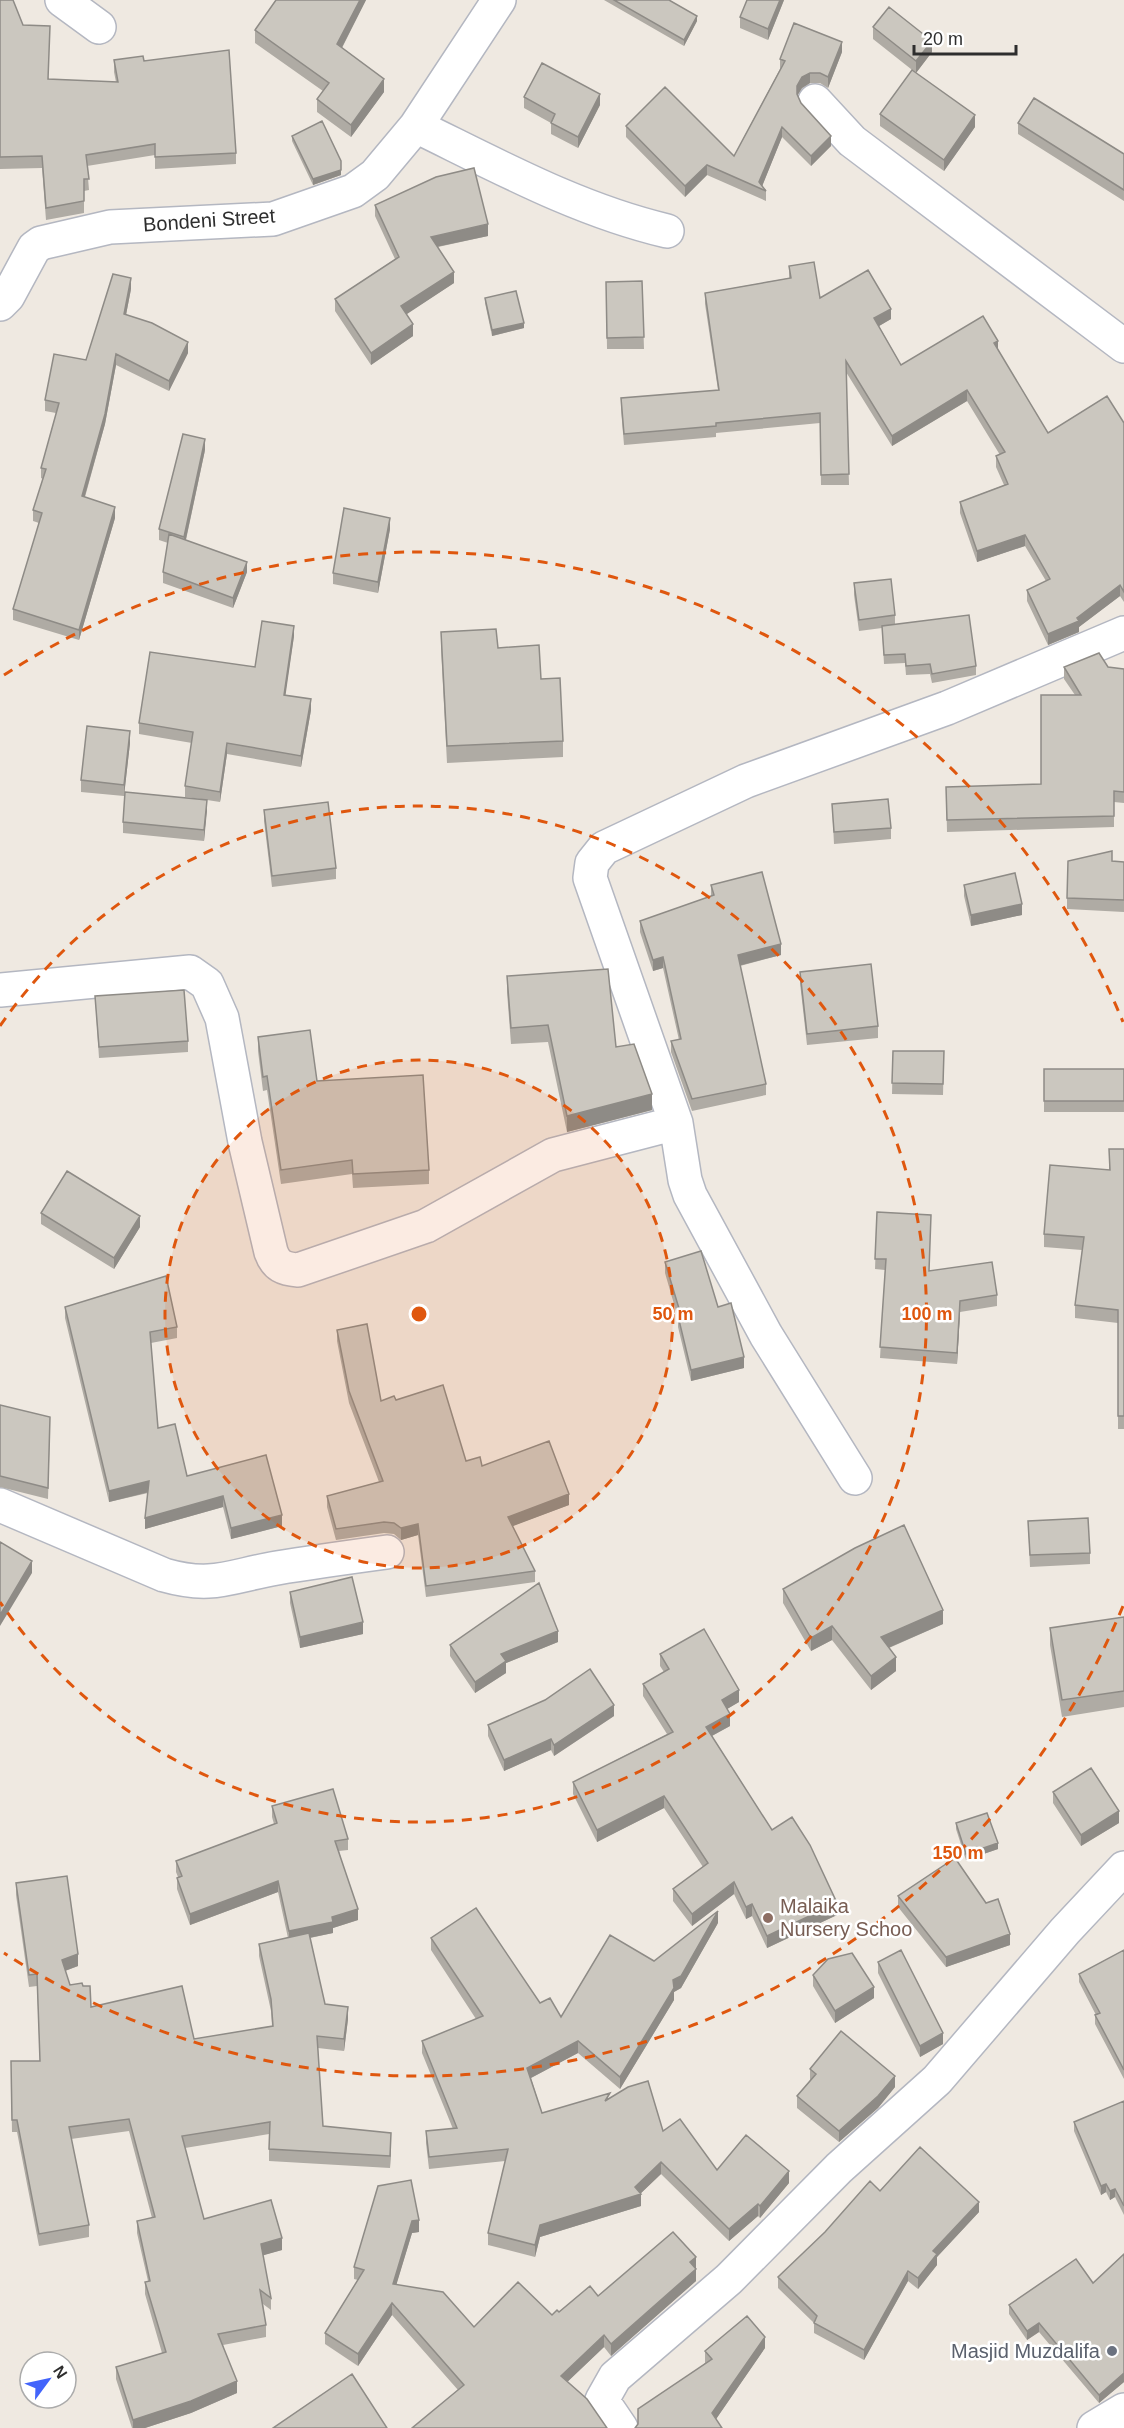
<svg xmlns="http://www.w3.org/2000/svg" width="1124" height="2428" font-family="Helvetica,sans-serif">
<rect width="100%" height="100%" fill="#efe9e1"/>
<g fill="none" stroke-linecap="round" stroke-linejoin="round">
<g stroke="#b4b7c1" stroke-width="36">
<path id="street" d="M62,0L99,27
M815,101L852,141L1124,346
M416,126C498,166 578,210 667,231
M0,304L8,296L34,248L41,243L110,227L273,219L353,191L375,175L416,126L499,0
M0,990L190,972L207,984L222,1018L245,1142L271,1252C276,1266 284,1269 298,1270L426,1226L553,1155L676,1123
M855,1478L766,1335L690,1195L685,1180L676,1123L590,878L592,863L604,848L746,781L947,708L1124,633
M0,1505L164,1575C213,1589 230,1576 277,1568C313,1562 350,1557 387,1552
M621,2428L602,2400L615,2377L729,2279L839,2168L937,2080L1065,1931L1124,1868
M1094,2428L1124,2410"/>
</g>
<use href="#street" stroke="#fff" stroke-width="33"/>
</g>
<path fill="#afaba4" d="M0,0L23,25L49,79L116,82L114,72V60L144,61L236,153V164L155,169V155L87,166L89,190L84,191V213L46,220L42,168L0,169Z
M276,0H366L342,48L384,92L351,137L317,112V99L323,91L255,43V30Z
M604,0H669L697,21L684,46Z
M747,0H784L768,40L740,28V17Z
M873,27L932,52L916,73L873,39Z
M842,52L828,88L820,83H810L802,88L797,96L801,103L831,146L811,166L782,137L762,186L766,191V201L707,175L685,197L626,137V126L734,156L780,69V59Z
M524,97L600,105L578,148L551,134V123L524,108Z
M880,114L975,127L944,171L880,126Z
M1018,123L1124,154V201L1018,134Z
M292,136L341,175L313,185L292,141Z
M375,205L488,236L438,247L454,283L406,314L413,336L371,365L335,311V299L395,259L375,216Z
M789,266L820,298L891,319L879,326L901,365L998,350L1048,433L1124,423V602L1120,596L1079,627V632L1048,645L1027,601V590L1046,581L1025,546L977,562L960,513V502L1004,485L996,467V456L1000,455L967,401L892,446L846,372L849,485H821L820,423L716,433V437L624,445L621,409V398L718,390L705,304V293L789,278Z
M642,281L644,349H607L606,282Z
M131,289L126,315L188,353L169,391L116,365L105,424L85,497L115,518L79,640L13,620V609L39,523L33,521V510L43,479L41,478V468L56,413L45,411V400L86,360Z
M485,298L524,328L492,336L485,303Z
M205,450L186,540L247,572L233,608L163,583V572L168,543L159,540V529Z
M390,529L378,593L333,584V573Z
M854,583L895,615V624L976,666V675L932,683L930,674L906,675L905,663L884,664L882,628L859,631L854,595Z
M441,632L541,679L563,741V757L447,763L441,648Z
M294,636L285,695L311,710L301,767L227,754L220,802L207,800L204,841L123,833V822L201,799L185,797V786L192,743L139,734V723L255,667Z
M1064,667H1108L1124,669V803L1114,802V827L947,832L946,787L1041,784L1075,695L1064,679Z
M130,743L124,796L81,792V780Z
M832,804L891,828V839L834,844Z
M264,810L336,868V879L272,887L264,821Z
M1112,861L1124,862V912L1067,909V898Z
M711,885L781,955L740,966L766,1084V1095L692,1111L671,1052V1041L679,1040L663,968L653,971L640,932V921L711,896Z
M964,885L1022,915L971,926L964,896Z
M800,972L878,1026V1038L807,1045L800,983Z
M507,976L652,1110L567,1132L548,1042L511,1044L507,992Z
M95,996L188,1041V1052L99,1058Z
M258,1037L317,1081L429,1170V1184L353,1188L352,1174L281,1184L267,1090L263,1091L258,1051Z
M893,1051H944L943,1095L892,1094Z
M1044,1069H1124V1112H1044Z
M1109,1149H1124V1429H1118V1323L1075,1318V1305L1082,1250L1044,1247V1234L1109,1170Z
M877,1212L929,1271L997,1295V1306L960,1312L957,1364L880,1358L885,1270L875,1269Z
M41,1213L140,1227L114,1269L41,1224Z
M665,1262L718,1307L744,1368L691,1381L678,1327V1318L665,1273Z
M65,1307L177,1327V1338L151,1343L158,1428L187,1476L282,1526L231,1539L223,1507L145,1529L148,1493L109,1502L65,1318Z
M337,1330L381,1401L396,1400L466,1461L482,1466L569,1505L512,1526L535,1571V1582L426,1597L418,1535L401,1540L394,1534L384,1533L336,1540L327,1507V1496L379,1482L349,1403L337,1341Z
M0,1405L50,1428L48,1499L0,1487Z
M1028,1521L1090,1553V1564L1030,1567Z
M783,1589L943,1624L889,1648L896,1671L871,1690L832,1640L811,1651L783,1603Z
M290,1592L363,1634L300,1648L290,1603Z
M1124,1617V1707L1062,1717L1050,1645V1628Z
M558,1642L506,1663V1673L475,1693L450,1656V1645Z
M660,1654L739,1702L727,1709L730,1726L712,1736L772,1830L837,1915L767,1948L752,1916L746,1919L734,1894L692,1926L673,1901V1889L703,1867L664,1808L597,1842L573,1794V1782L667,1734L643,1696V1684L664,1672L660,1666Z
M614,1716L554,1756L551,1750L504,1771L488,1736V1725Z
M1053,1792L1119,1823L1081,1846L1053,1803Z
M272,1806L348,1839V1850L339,1851L358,1920L333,1928V1933L310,1938L325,2004L348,2019L344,2051L318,2048L323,2126L391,2145L390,2168L269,2161V2134L185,2148L204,2219L282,2250L263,2255L271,2298V2310L263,2304L266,2325V2337L223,2345L237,2393L191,2413L145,2428H132L116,2379V2367L162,2353L145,2294V2282L148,2281L137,2233V2221L152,2218L129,2131L71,2139L89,2225V2237L39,2246L17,2132H12L11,2073L40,2061L37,1986L29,1987L16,1895V1883L78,1966L65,1971L70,1985L83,1986L91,2007L194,2039L272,2026L271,2011L259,1956V1944L288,1938L278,1892L190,1925L177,1889V1878L178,1877L176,1872V1861L274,1824L272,1817Z
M956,1823L998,1849L966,1860L956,1829Z
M898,1896L1010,1945L946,1967L898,1907Z
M718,1923L681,1988L674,1992V2000L620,2089L578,2053L531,2078L542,2113L610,2098L663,2131L717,2170L789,2183L760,2218L758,2216L729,2241L661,2174L640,2194L641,2206L540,2237L535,2257L488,2245V2233L505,2161L429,2169L426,2143V2131L453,2129L422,2053V2041L476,2019L431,1950V1938L561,2017L654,1961Z
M1124,1950V2079L1095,2024V2015H1096L1079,1982V1974Z
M878,1962L943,2044L920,2057L878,1973Z
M813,1975L874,1998L835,2023L813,1986Z
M810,2069L895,2087L878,2108L839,2142L797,2108V2096L810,2081Z
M1124,2101V2215L1115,2197L1110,2200L1106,2192L1101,2195L1074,2131V2122Z
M378,2186L419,2232L412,2233L396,2285L474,2327L552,2315L696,2257V2281L611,2356L604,2347L567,2382L605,2427L458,2390L392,2315L358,2366L325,2344V2333L358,2280L354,2279V2267Z
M880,2191L979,2212L937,2257V2265L918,2289L908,2281L864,2360L814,2333V2323L778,2288V2277Z
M1124,2254V2382L1099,2403L1039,2332L1027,2340L1009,2314V2305L1093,2283Z
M765,2348L716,2419L635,2428L705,2363V2351Z"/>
<path fill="#8e8b86" d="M360,0H366L337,57V44Z
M780,0H784L768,40V29Z
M697,16V21L684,46V40Z
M932,41V52L916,73V61Z
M842,42V52L828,88V77Z
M810,73V83L802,88L797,96V86L802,77Z
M384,79V92L351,137V125Z
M600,94V105L578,148V137Z
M975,115V127L944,171V160Z
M782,127V137L761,189L759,182Z
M831,136V146L811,166V156Z
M707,165V175L685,197V186Z
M341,170V175L313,185V179Z
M488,224V236L431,248V237Z
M454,272V283L401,318V306Z
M131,278V289L124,325V314Z
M891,309V319L874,329V318Z
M524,323V328L492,336V330Z
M413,324V336L371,365V353Z
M998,341V352L994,343Z
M188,342V353L169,391V381Z
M116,354V365L105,424L82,506V496Z
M967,390V401L892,446V436Z
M205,439V450L184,548V537Z
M115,507V518L79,640V630Z
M390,518V529L378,593V582Z
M1025,535V546L977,562V551Z
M247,562V572L233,608V598Z
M1120,585V596L1079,627V632L1048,645V634L1077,618Z
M294,626V636L284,706V695Z
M311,699V710L301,767V756Z
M130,731V743L124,796V785Z
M227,743V754L220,802V792Z
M207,800V811L204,841V830Z
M1022,904V915L971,926V915Z
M781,944V955L738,966V955Z
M663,957V968L653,971V960Z
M652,1094V1110L567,1132V1116Z
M140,1216V1227L114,1269V1258Z
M960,1301V1312L957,1364V1353Z
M744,1357V1368L691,1381V1370Z
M149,1481V1492L109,1502V1491Z
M569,1494V1505L508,1528V1517Z
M223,1496V1507L145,1529V1518Z
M282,1515V1526L231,1539V1528Z
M418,1524V1535L401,1540V1528Z
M32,1561V1573L0,1626V1615Z
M943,1610V1624L881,1651V1637Z
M363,1622V1634L300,1648V1637Z
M832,1626V1640L811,1651V1638Z
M558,1631V1642L506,1663V1673L475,1693V1682L501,1654Z
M896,1657V1671L871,1690V1676Z
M739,1690V1702L722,1712V1700Z
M614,1705V1716L554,1756V1745Z
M730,1714V1726L706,1739V1727Z
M551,1739V1750L504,1771V1760Z
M664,1796V1808L597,1842V1830Z
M1119,1811V1823L1081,1846V1835Z
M998,1843V1849L966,1860V1854Z
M278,1881V1892L190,1925V1914Z
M734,1882V1894L692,1926V1914Z
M837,1903V1915L767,1948V1936Z
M752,1904V1916L746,1919V1907Z
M358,1909V1920L333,1928V1933L289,1942V1931Z
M718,1911V1923L681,1988L674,1992V2000L620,2089V2077L673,1980Z
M1010,1934V1945L946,1967V1957Z
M78,1954V1966L62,1972V1960Z
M874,1987V1998L835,2023V2011Z
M348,2007V2019L344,2051V2039Z
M943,2033V2044L920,2057V2046Z
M578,2041V2053L527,2080V2068Z
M895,2076V2087L878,2108L839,2142V2131Z
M391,2133V2145L390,2168V2156Z
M661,2162V2174L639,2195L641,2194V2206L540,2237L535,2257V2245L540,2225L635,2187Z
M789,2171V2183L760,2218V2206Z
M1106,2184V2192L1101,2195V2186Z
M1115,2189V2197L1110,2200V2191Z
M979,2202V2212L937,2257V2265L918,2289V2278L933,2251Z
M758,2204V2216L729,2241V2229Z
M419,2220V2232L412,2233L393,2296V2284L412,2221Z
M282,2238V2250L261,2256V2244Z
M696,2257V2269L690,2262Z
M696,2269V2281L611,2356V2344Z
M908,2271V2281L864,2360V2350Z
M392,2303V2315L358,2366V2354Z
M1039,2323V2332L1027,2340V2331Z
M604,2335V2347L561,2388V2376Z
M765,2337V2348L712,2425V2413Z
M1124,2373V2382L1099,2403V2395Z
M237,2381V2393L191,2413L145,2428H133V2420Z"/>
<path fill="#cbc7bf" stroke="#8e8b86" stroke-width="1.5" d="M0,0H13L23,25L50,26L48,79L118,82L114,60L143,56L144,61L229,50L236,153L155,157V144L86,155L89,179H84V201L46,208L42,156L0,157Z
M276,0H360L337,44L384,79L351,125L317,99L329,83L255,30Z
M614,0H669L697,16L684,40Z
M747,0H780L768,29L740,17Z
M889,7L932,41L916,61L873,27Z
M794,23L842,42L828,77L820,73H810L802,77L797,86V94L801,103L831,136L811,156L782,127L759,182L766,191L707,165L685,186L626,126L665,87L734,156L785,61L780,59Z
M542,63L600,94L578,137L551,123L555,114L524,97Z
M912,70L975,115L944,160L880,114Z
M1034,98L1124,154V190L1018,123Z
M322,121L341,161V170L313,179L292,136Z
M474,168L488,224L431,237L454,272L401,306L413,324L371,353L335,299L399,257L375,205L436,177Z
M814,262L820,298L868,270L891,309L874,318L901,365L983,316L998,341L994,343L1048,433L1107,396L1124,423V592L1120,585L1077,618L1079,621L1048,634L1027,590L1050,579L1025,535L977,551L960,502L1008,484L996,456L1005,452L967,390L892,436L846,361L849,474L821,475L820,413L716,423V426L624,434L621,398L719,390L705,293L791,278L789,266Z
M113,274L131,278L124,314L152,323L188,342L169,381L116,354L105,414L82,496L115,507L79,630L13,609L42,513L33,510L46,469L41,468L59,403L45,400L54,354L86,360Z
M642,281L644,337L607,338L606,282Z
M516,291L524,323L492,330L485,298Z
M183,434L205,439L184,537L159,529Z
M344,508L390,518L378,582L333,573Z
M169,534L247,562L233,598L163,572Z
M891,579L895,615L859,620L854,583Z
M969,615L976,666L932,674L930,664L906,666L905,654L884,655L882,626Z
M262,621L294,626L284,695L311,699L301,756L227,743L220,792L185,786L193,732L139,723L150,652L255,667Z
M496,629L498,648L539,645L541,679L560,678L563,741L447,746L441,632Z
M1099,653L1108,667L1124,669V792L1114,791V816L947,820L946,787L1041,784V695H1081L1064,667Z
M87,726L130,731L124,785L81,780Z
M125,792L207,800L204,830L123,822Z
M888,799L891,828L834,832L832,804Z
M328,802L336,868L272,876L264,810Z
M1112,851V861L1124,862V900L1067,898L1068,861Z
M762,872L781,944L738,955L766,1084L692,1099L671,1041L681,1039L663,957L653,960L640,921L714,895L711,885Z
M1015,873L1022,904L971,915L964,885Z
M871,964L878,1026L807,1034L800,972Z
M608,969L616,1047L634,1044L652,1094L567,1116L548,1025L511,1028L507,976Z
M184,990L188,1041L99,1047L95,996Z
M310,1030L317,1081L423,1075L429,1170L353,1174L352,1160L281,1170L267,1076L263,1077L258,1037Z
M893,1051H944L943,1084L892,1083Z
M1044,1069H1124V1101H1044Z
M1109,1149H1124V1416H1118V1310L1075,1305L1084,1237L1044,1234L1050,1165L1110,1170Z
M67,1171L140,1216L114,1258L41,1213Z
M877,1212L931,1215L929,1271L992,1262L997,1295L960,1301L957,1353L880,1347L886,1259H875Z
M701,1251L718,1307L731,1303L744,1357L691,1370L678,1316L681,1315L665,1262Z
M166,1276L177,1327L150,1332L158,1428L175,1424L187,1476L266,1455L282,1515L231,1528L223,1496L145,1518L149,1481L109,1491L65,1307Z
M367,1324L381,1401L394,1396L396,1400L443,1385L466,1461L480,1457L482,1466L549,1441L569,1494L508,1517L535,1571L426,1586L418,1524L401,1528L394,1523L384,1522L336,1529L327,1496L383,1481L349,1391L337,1330Z
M0,1405L50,1417L48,1488L0,1476Z
M1088,1518L1090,1553L1030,1555L1028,1521Z
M904,1525L943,1610L881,1637L896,1657L871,1676L832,1626L811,1638L783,1589L855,1548Z
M0,1542L32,1561L0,1615Z
M352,1577L363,1622L300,1637L290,1592Z
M539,1583L558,1631L501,1654L506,1661L475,1682L450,1645Z
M1124,1617V1691L1062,1700L1050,1628Z
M704,1629L739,1690L722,1700L730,1714L706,1727L772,1830L792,1817L810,1845L837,1903L767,1936L752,1904L746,1907L734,1882L692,1914L673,1889L708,1863L664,1796L597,1830L573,1782L673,1732L643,1684L669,1669L660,1654Z
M590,1669L614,1705L554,1745L551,1739L504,1760L488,1725L545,1700Z
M1091,1768L1119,1811L1081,1835L1053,1792Z
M333,1789L348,1839L335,1841L358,1909L332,1917L333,1922L289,1931L278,1881L190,1914L177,1878L182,1876L176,1861L277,1823L272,1806Z
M987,1813L998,1843L966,1854L956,1823Z
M955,1858L986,1903L998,1899L1010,1934L946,1957L898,1896Z
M67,1876L78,1954L62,1960L70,1985L82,1983L83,1986H90L91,2007L182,1986L194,2039L273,2026L271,1999L259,1944L309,1933L325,2004L348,2007L344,2039L317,2036L323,2126L391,2133L390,2156L269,2149L270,2122L182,2136L204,2219L271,2200L282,2238L261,2244L271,2298L260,2290L266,2325L218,2334L237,2381L191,2401L133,2420L116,2367L166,2352L145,2282L150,2281L137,2221L155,2217L129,2119L69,2127L89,2225L39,2234L17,2120H12L11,2061H40L37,1974L29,1975L16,1883Z
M476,1908L540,2003L550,1998L561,2017L610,1935L654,1961L718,1911L681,1976L673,1980L674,1988L620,2077L578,2041L527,2068L542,2113L610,2093L605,2101L628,2087L648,2081L663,2131L680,2119L717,2170L746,2135L789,2171L760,2206L758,2204L729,2229L661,2162L635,2187L641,2194L540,2225L535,2245L488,2233L508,2149L429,2157L426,2131L457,2128L422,2041L483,2016L431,1938Z
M901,1950L943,2033L920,2046L878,1962Z
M1124,1950V2070L1095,2015L1100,2013L1079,1974Z
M852,1953L874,1987L835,2011L813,1975L828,1959Z
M841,2031L895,2076L878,2096L839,2131L797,2096L816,2074L810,2069Z
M1124,2101V2206L1115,2189L1110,2191L1106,2184L1101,2186L1074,2122Z
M920,2147L979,2202L933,2251L937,2254L918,2278L908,2271L864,2350L814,2323L817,2316L778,2277L825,2232L870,2181L880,2191Z
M411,2180L419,2220L412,2221L393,2284L443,2292L474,2327L518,2282L552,2315L557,2310L559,2312L590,2286L598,2296L673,2232L696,2257L690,2262L696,2269L611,2344L604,2335L561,2376L587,2399L607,2428H412L464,2385L392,2303L358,2354L325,2333L364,2270L354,2267L378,2186Z
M1124,2254V2373L1099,2395L1039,2323L1027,2331L1009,2305L1076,2259L1093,2283Z
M747,2316L765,2337L712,2413L722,2428H635L638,2424V2409L712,2359L705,2351Z
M352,2374L387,2428H273Z"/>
<circle cx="419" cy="1314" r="254" fill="#df570e" fill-opacity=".12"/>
<g fill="none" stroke="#df570e" stroke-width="3" stroke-dasharray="10 8">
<circle cx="419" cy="1314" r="254"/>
<path d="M0 1026A508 508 0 1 1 0 1602"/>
<path d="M1123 1606A762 762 0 0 1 4 1953M4 675A762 762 0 0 1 1123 1022"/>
</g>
<circle fill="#8d6e63" stroke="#fff" stroke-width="2" cx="768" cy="1918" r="6"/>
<circle fill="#6b7280" stroke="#fff" stroke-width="2" cx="1112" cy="2351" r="6"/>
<g text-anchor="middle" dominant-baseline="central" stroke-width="5" stroke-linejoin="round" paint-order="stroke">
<g font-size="20" fill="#2e2e2e" stroke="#fff">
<text transform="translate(209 220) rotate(-4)">Bondeni Street</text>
</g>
<g font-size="20" fill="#785e54" stroke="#fff" text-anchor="start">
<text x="780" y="1906">Malaika<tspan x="780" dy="23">Nursery Schoo</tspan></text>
</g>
<g font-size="20" fill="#5b616d" stroke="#fff" text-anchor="end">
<text x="1100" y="2351">Masjid Muzdalifa</text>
</g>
</g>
<circle cx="419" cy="1314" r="9" fill="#df570e" stroke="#fff" stroke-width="3"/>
<g font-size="18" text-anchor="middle" font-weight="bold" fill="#df570e" stroke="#fff" stroke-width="5" stroke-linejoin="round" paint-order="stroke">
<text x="673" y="1320">50 m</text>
<text x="927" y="1320">100 m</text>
<text x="958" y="1859">150 m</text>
</g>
<g transform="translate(48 2380) rotate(57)"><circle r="28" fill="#ffffff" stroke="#ababab" stroke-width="1.5"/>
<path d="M0-4.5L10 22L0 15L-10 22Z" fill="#4264fb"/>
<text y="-9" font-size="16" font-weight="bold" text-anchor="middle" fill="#2e2e2e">N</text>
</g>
<path d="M914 45v9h102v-9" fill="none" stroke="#2e2e2e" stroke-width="3"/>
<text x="923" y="45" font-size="18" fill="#2e2e2e" stroke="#ffffff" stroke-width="4.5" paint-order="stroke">20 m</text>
</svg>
